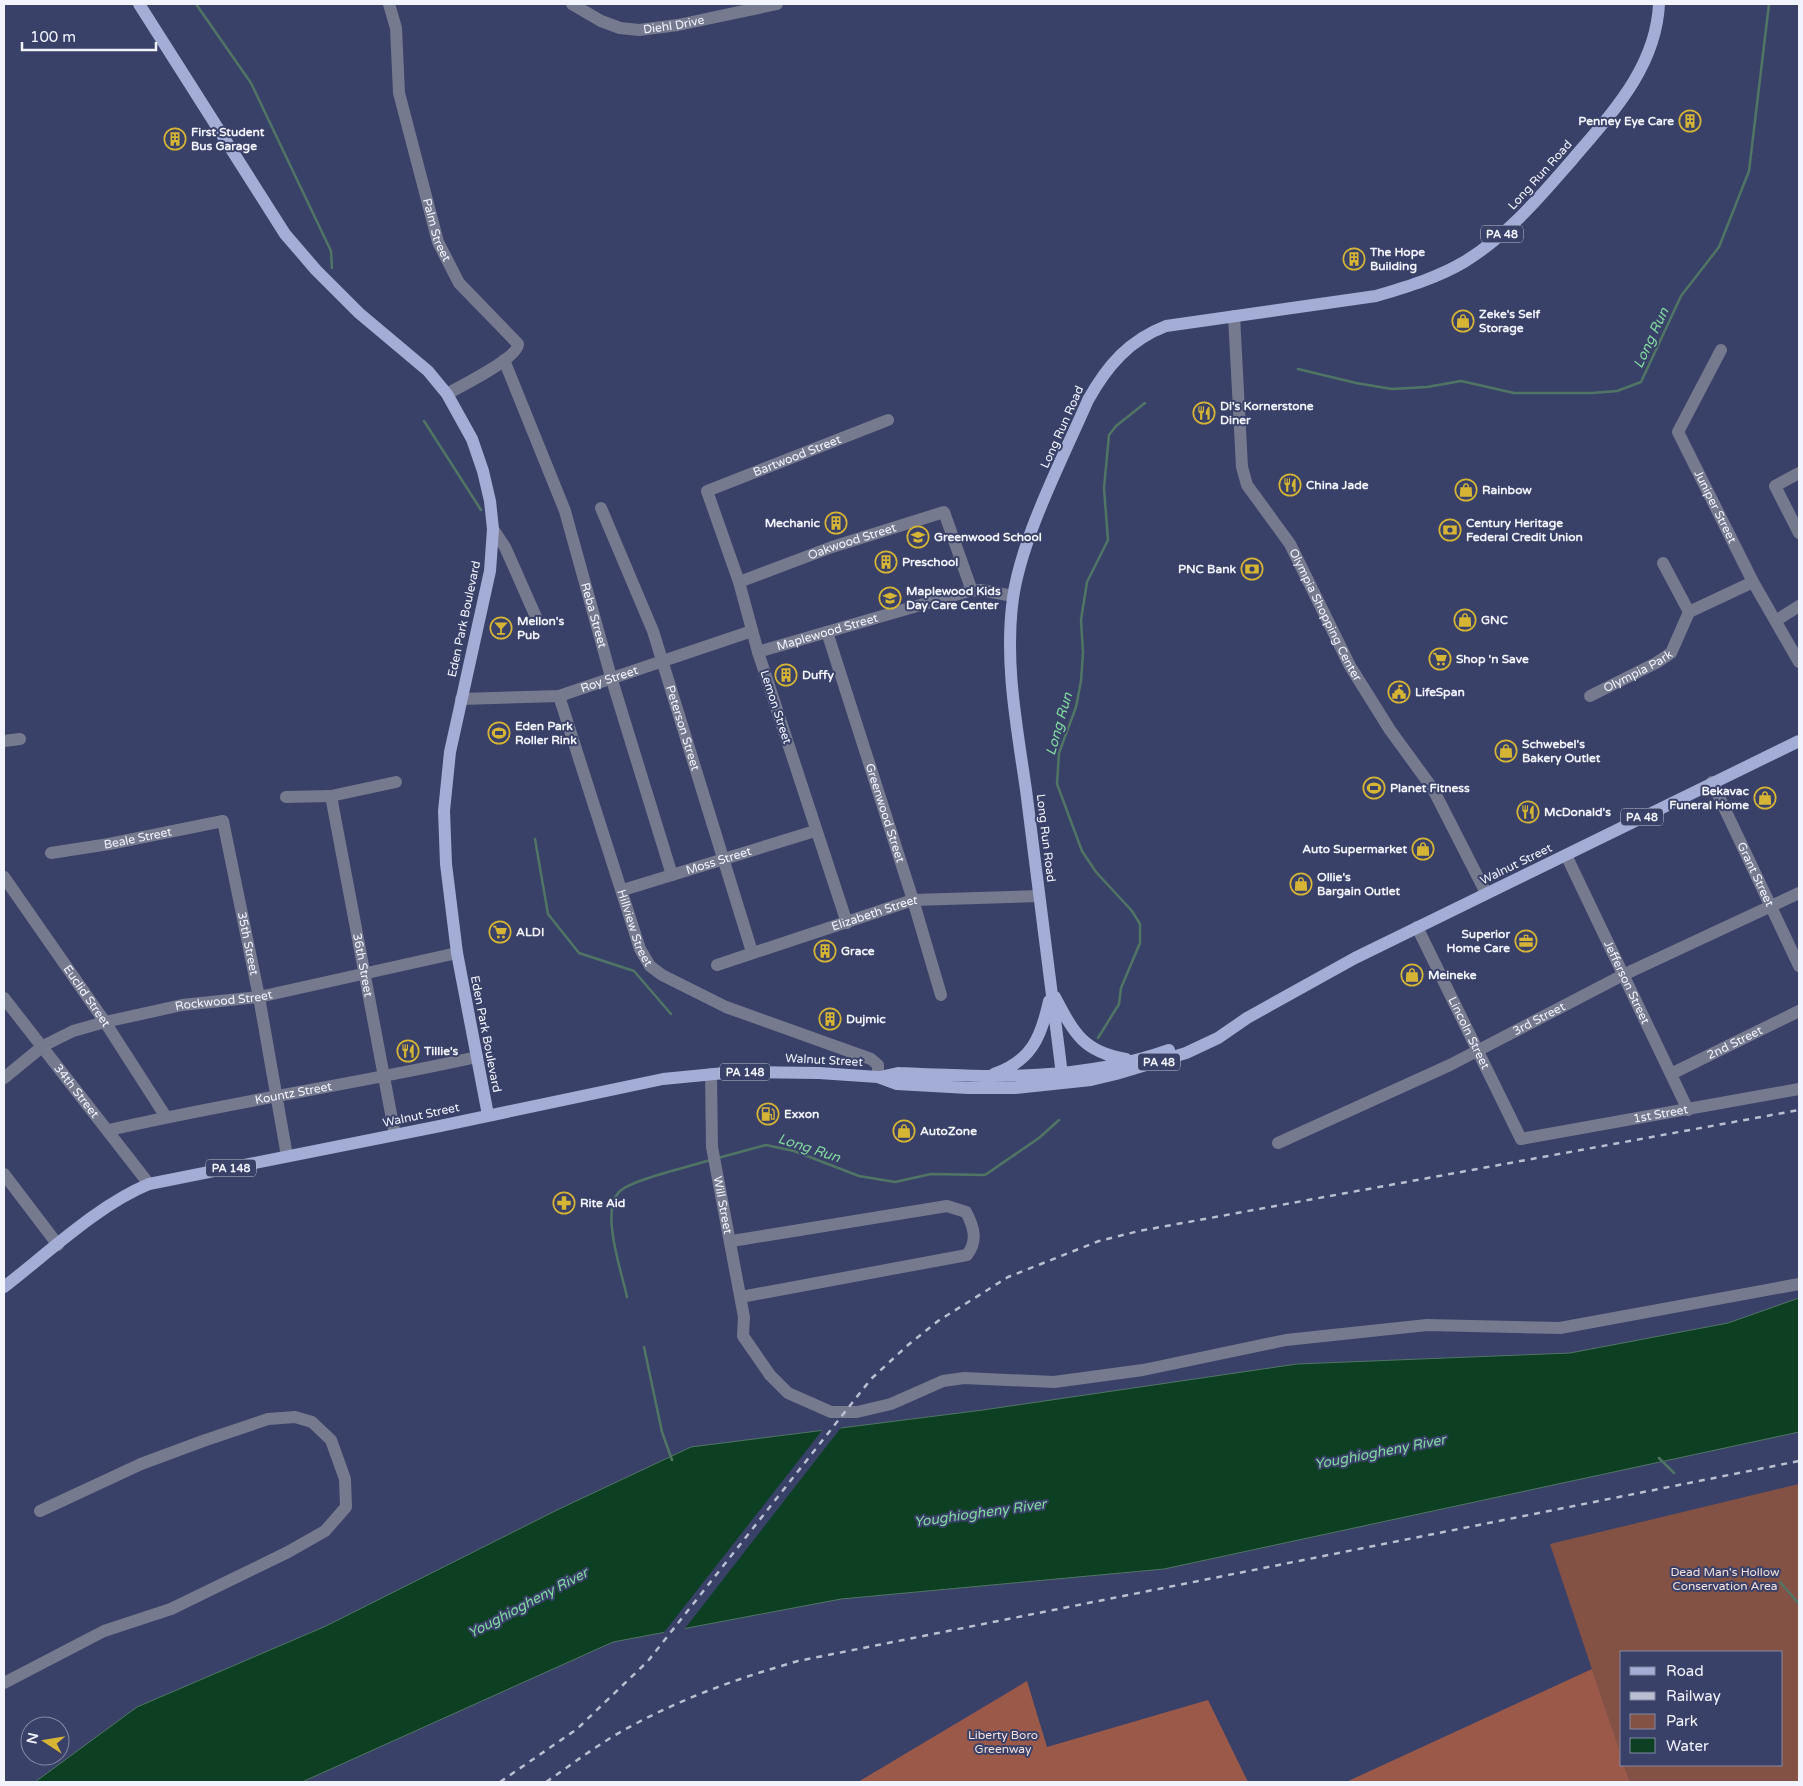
<svg xmlns="http://www.w3.org/2000/svg" width="1803" height="1786" font-family="'Varela Round',sans-serif">
<rect width="100%" height="100%" fill="#394169"/>
<path fill="#845145" d="M1799,1484V1782H1630L1624,1765H1782V1652H1622V1759L1550,1544Z"/>
<path fill="#9b594a" d="M1592,1669L1622,1758V1765H1624L1630,1782H1346Z
M1027,1681L1047,1747L1208,1700L1248,1782H858Z"/>
<path fill="#0d3f23" stroke="#517565" d="M1799,1298V1432L1164,1569L841,1599L613,1642L302,1782H35L137,1707L326,1626L557,1510L691,1447L983,1410L1297,1364L1570,1353L1728,1323Z"/>
<path fill="#394169" d="M843,1425L683,1631L662,1635L824,1428Z"/>
<g fill="none" stroke-linecap="round" stroke-linejoin="round">
<path stroke="#517565" stroke-width="2.5" d="M196,4L251,83L331,251L332,268
M1298,369L1356,383L1392,389L1427,387L1461,381L1514,393H1592L1617,391L1641,382L1681,296L1719,247L1749,171L1769,4
M424,421L481,510
M535,839L548,914L579,953L634,971L671,1014
M1098,1038L1119,1004L1121,988L1140,943V924L1132,911L1096,872L1082,851L1057,784L1059,753L1076,707L1081,681L1083,653L1081,620L1087,582L1108,540L1104,488L1109,435L1116,426L1145,403
M718,1158L766,1145L794,1151L859,1176L895,1182L931,1174L985,1175L1039,1138L1059,1120
M627,1297C622,1273 600,1211 619,1192C630,1180 692,1166 710,1160
M644,1347L662,1432L672,1460
M1659,1458L1674,1473
M1780,1582L1799,1604"/>
<g stroke="#757a8e" stroke-width="12">
<path id="s1" d="M389,4L396,28L399,93L438,242L459,283L518,344C518,358 461,386 447,394"/>
<path id="s2" d="M572,4L601,21L620,28L639,30L678,25L777,4"/>
<path id="s3" d="M1234,316L1242,467L1247,485L1290,544L1350,666L1390,730L1433,789L1486,893"/>
<path id="s4" d="M1721,350L1678,432L1753,582L1799,662"/>
<path id="s5" d="M504,360L565,511L611,677L672,875"/>
<path d="M1799,473L1775,486L1799,533"/>
<path id="s6" d="M601,508L653,631L752,952"/>
<path d="M493,529L505,547L536,617"/>
<path d="M1663,563L1689,612"/>
<path id="s7" d="M739,582L832,547L944,512L972,591"/>
<path d="M1689,612L1753,582"/>
<path d="M1777,620L1799,606"/>
<path id="s8" d="M827,632L913,900L941,995"/>
<path id="s9" d="M758,652L969,591L981,590L1013,596"/>
<path id="s10" d="M559,696L640,949L650,966L662,975L726,1007L871,1059L878,1065V1077"/>
<path id="s11" d="M1590,696L1656,663L1671,653L1689,612"/>
<path id="s12" d="M461,699L559,696L752,631"/>
<path d="M4,741L20,739"/>
<path id="s13" d="M1712,782L1799,966"/>
<path id="s14" d="M331,796L395,1135"/>
<path d="M286,797L331,796L396,782"/>
<path id="s15" d="M51,853L109,844L223,821L259,997L287,1156"/>
<path id="s16" d="M1566,855L1688,1110"/>
<path id="s17" d="M4,877L105,1022L166,1117"/>
<path id="s18" d="M623,890L815,831"/>
<path id="s19" d="M847,923L758,652L739,582L707,491L888,420"/>
<path id="s20" d="M1417,927L1521,1139L1799,1089"/>
<path id="s21" d="M717,965L913,900L1039,896"/>
<path id="s22" d="M4,998L149,1184"/>
<path id="s23" d="M711,1074L712,1147L744,1317L743,1336L770,1375L788,1393L831,1412H857L891,1404L943,1381L964,1378L1054,1382L1143,1370L1286,1340L1427,1325L1560,1328L1799,1284"/>
<path id="s24" d="M1671,1074L1799,1011"/>
<path id="s25" d="M4,1078L43,1046L73,1031L105,1022L182,1005L259,997L457,953"/>
<path id="s26" d="M109,1130C231,1102 355,1084 477,1057"/>
<path id="s27" d="M1278,1143L1450,1065L1623,975L1799,893"/>
<path d="M4,1174L58,1245"/>
<path d="M732,1241L947,1206L966,1212C974,1227 978,1241 967,1255L741,1297"/>
<path d="M4,1683L104,1631L171,1609L288,1552L325,1531L346,1507L345,1479L331,1440L312,1422L295,1417L268,1419L203,1441L141,1464L40,1511"/>
</g>
<path stroke="#a3add5" stroke-width="12" d="M139,4L285,234L316,270L359,313L428,371L447,394L472,439L483,471L490,501L493,529L490,571L450,752L444,811L446,864L457,953L488,1115
M1055,997C1074,1033 1083,1052 1126,1059
M994,1074C1031,1061 1041,1038 1049,1001
M880,1077L898,1073C990,1077 1079,1082 1169,1050
M1063,1083C1051,985 1038,887 1026,790C1017,727 1004,662 1013,598C1022,536 1063,458 1088,400C1107,366 1129,340 1166,326L1376,296C1406,287 1437,278 1464,262C1508,235 1539,198 1572,160C1611,114 1656,68 1659,4
M4,1287C48,1253 98,1205 149,1184L440,1126L663,1079L735,1072L819,1073L878,1077L897,1084L968,1088H1015L1091,1080L1116,1074L1186,1053L1218,1038L1247,1018L1355,958L1799,741"/>
<path stroke="#babed1" stroke-width="2.5" stroke-dasharray="6 6" stroke-linecap="butt" d="M500,1782L577,1729L648,1661L871,1379L908,1345L938,1321L1008,1277L1099,1241L1139,1231L1799,1110
M546,1782C568,1767 589,1751 612,1737C671,1702 732,1680 798,1661L1799,1461"/>
</g>
<defs>
<g id="building-ring" transform="scale(1.125)"><circle r="9.5" fill="#394169" stroke="#d6b534" stroke-width="1.5"/><path d="M-4-6H4V6H1V3H-1V6H-4ZM-2.5-4.3h1.7v1.8h-1.7ZM.8-4.3h1.7v1.8H.8ZM-2.5-1h1.7V.8h-1.7ZM.8-1h1.7V.8H.8Z" fill="#d6b534"/></g>
<g id="shop-ring" transform="scale(1.125)"><circle r="9.5" fill="#394169" stroke="#d6b534" stroke-width="1.5"/><path d="M-5-2.5h2.3a2.7 3.5 0 0 1 5.4 0H5L5.5 6h-11ZM-1.5-2.5h3a1.5 2.3 0 0 0-3 0Z" fill="#d6b534"/></g>
<g id="restaurant-ring" transform="scale(1.125)"><circle r="9.5" fill="#394169" stroke="#d6b534" stroke-width="1.5"/><path d="M-5-6h1v4h1v-4h1v4h1v-4h1v5L-1.5 .5V6h-2V.5L-5-1ZM5-6V6H3V1.5H1.5Q1.5-4 5-6Z" fill="#d6b534"/></g>
<g id="bank-ring" transform="scale(1.125)"><circle r="9.5" fill="#394169" stroke="#d6b534" stroke-width="1.5"/><path d="M-6-4H6V4H-6ZM0-2.3a2.3 2.3 0 1 0 0 4.6a2.3 2.3 0 1 0 0-4.6Z" fill="#d6b534"/></g>
<g id="school-ring" transform="scale(1.125)"><circle r="9.5" fill="#394169" stroke="#d6b534" stroke-width="1.5"/><path d="M0-5L7-2L0 1L-7-2ZM-4 1L0 2.5L4 1V4Q0 6-4 4Z" fill="#d6b534"/></g>
<g id="bar-ring" transform="scale(1.125)"><circle r="9.5" fill="#394169" stroke="#d6b534" stroke-width="1.5"/><path d="M-6-5H6L.8 .8V4.5H3.5V6h-7V4.5H-.8V.8Z" fill="#d6b534"/></g>
<g id="supermarket-ring" transform="scale(1.125)"><circle r="9.5" fill="#394169" stroke="#d6b534" stroke-width="1.5"/><path d="M-6-5.5h2.5l.6 2H6L4.5 2H-2.5L-4.4-4H-6ZM-1.5 3.2a1.3 1.3 0 1 0 .1 0ZM3 3.2a1.3 1.3 0 1 0 .1 0Z" fill="#d6b534"/></g>
<g id="civic-ring" transform="scale(1.125)"><circle r="9.5" fill="#394169" stroke="#d6b534" stroke-width="1.5"/><path d="M-.6-6.5H3V-4.5H.6V-3L4-1V1h2V6H-6V1h2V-1L-.6-3ZM-1.2 2.5V6h2.4V2.5Z" fill="#d6b534"/></g>
<g id="stadium-ring" transform="scale(1.125)"><circle r="9.5" fill="#394169" stroke="#d6b534" stroke-width="1.5"/><path d="M0-5a6.5 5 0 1 0 0 10a6.5 5 0 1 0 0-10ZM-3.5-1.8h7v3.6h-7Z" fill="#d6b534"/></g>
<g id="office-ring" transform="scale(1.125)"><circle r="9.5" fill="#394169" stroke="#d6b534" stroke-width="1.5"/><path d="M-6-3h4V-5.5h4V-3h4V5H-6ZM-1-4.5V-3h2v-1.5ZM-6 0V1H6V0Z" fill="#d6b534"/></g>
<g id="fuel-ring" transform="scale(1.125)"><circle r="9.5" fill="#394169" stroke="#d6b534" stroke-width="1.5"/><path d="M-5.5-6h7V0h2V4h1.3V-2.5L3-4.5l.8-.8L6-3V5H2.5V1h-1V6h-7ZM-4.2-4.7v3.2H.2V-4.7Z" fill="#d6b534"/></g>
<g id="pharmacy-ring" transform="scale(1.125)"><circle r="9.5" fill="#394169" stroke="#d6b534" stroke-width="1.5"/><path d="M-2-6h4v4h4v4h-4v4h-4v-4h-4v-4h4Z" fill="#d6b534"/></g>
</defs>
<g fill-rule="evenodd">
<use href="#building-ring" x="1690" y="121"/>
<use href="#building-ring" x="175" y="139"/>
<use href="#building-ring" x="1354" y="259"/>
<use href="#shop-ring" x="1463" y="321"/>
<use href="#restaurant-ring" x="1204" y="413"/>
<use href="#restaurant-ring" x="1290" y="485"/>
<use href="#shop-ring" x="1466" y="490"/>
<use href="#building-ring" x="836" y="523"/>
<use href="#bank-ring" x="1450" y="530"/>
<use href="#school-ring" x="918" y="537"/>
<use href="#building-ring" x="886" y="562"/>
<use href="#bank-ring" x="1252" y="569"/>
<use href="#school-ring" x="890" y="598"/>
<use href="#shop-ring" x="1465" y="620"/>
<use href="#bar-ring" x="501" y="628"/>
<use href="#supermarket-ring" x="1440" y="659"/>
<use href="#building-ring" x="786" y="675"/>
<use href="#civic-ring" x="1399" y="692"/>
<use href="#stadium-ring" x="499" y="733"/>
<use href="#shop-ring" x="1506" y="751"/>
<use href="#stadium-ring" x="1374" y="788"/>
<use href="#shop-ring" x="1765" y="798"/>
<use href="#restaurant-ring" x="1528" y="812"/>
<use href="#shop-ring" x="1423" y="849"/>
<use href="#shop-ring" x="1301" y="884"/>
<use href="#supermarket-ring" x="500" y="932"/>
<use href="#office-ring" x="1526" y="941"/>
<use href="#building-ring" x="825" y="951"/>
<use href="#shop-ring" x="1412" y="975"/>
<use href="#building-ring" x="830" y="1019"/>
<use href="#restaurant-ring" x="408" y="1051"/>
<use href="#fuel-ring" x="768" y="1114"/>
<use href="#shop-ring" x="904" y="1131"/>
<use href="#pharmacy-ring" x="564" y="1203"/>
</g>
<g text-anchor="middle" dominant-baseline="central" stroke-width="4" stroke-linejoin="round" paint-order="stroke">
<g fill="#394169" stroke="#babed1" stroke-width="1">
<rect x="1481" y="225.5" width="42" height="17" rx="4"/>
<rect x="1621" y="808.5" width="42" height="17" rx="4"/>
<rect x="1138" y="1053.5" width="42" height="17" rx="4"/>
<rect x="720" y="1063.5" width="50" height="17" rx="4"/>
<rect x="206" y="1159.5" width="50" height="17" rx="4"/>
</g>
<g font-size="11" font-weight="bold" fill="#f1f4fe">
<text x="1502" y="234">PA 48</text>
<text x="1642" y="817">PA 48</text>
<text x="1159" y="1062">PA 48</text>
<text x="745" y="1072">PA 148</text>
<text x="231" y="1168">PA 148</text>
</g>
<g font-size="12" fill="#f1f4fe" stroke="#394169">
<text stroke="none"><textPath href="#s2" startOffset="108">Diehl Drive</textPath></text>
<text transform="translate(1540 175) rotate(-48)">Long Run Road</text>
<text stroke="none"><textPath href="#s1" startOffset="232">Palm Street</textPath></text>
<text transform="translate(1062 427) rotate(-66)">Long Run Road</text>
<text stroke="none"><textPath href="#s19" startOffset="551">Bartwood Street</textPath></text>
<text stroke="none"><textPath href="#s4" startOffset="176">Juniper Street</textPath></text>
<text stroke="none"><textPath href="#s7" startOffset="120">Oakwood Street</textPath></text>
<text stroke="none"><textPath href="#s3" startOffset="322">Olympia Shopping Center</textPath></text>
<text stroke="none"><textPath href="#s5" startOffset="271">Reba Street</textPath></text>
<text transform="translate(464 619) rotate(-78)">Eden Park Boulevard</text>
<text stroke="none"><textPath href="#s9" startOffset="72">Maplewood Street</textPath></text>
<text stroke="none"><textPath href="#s11" startOffset="54">Olympia Park</textPath></text>
<text stroke="none"><textPath href="#s12" startOffset="151">Roy Street</textPath></text>
<text transform="translate(776 707) rotate(72)">Lemon Street</text>
<text stroke="none"><textPath href="#s6" startOffset="235">Peterson Street</textPath></text>
<text stroke="none"><textPath href="#s8" startOffset="190">Greenwood Street</textPath></text>
<text stroke="none"><textPath href="#s15" startOffset="88">Beale Street</textPath></text>
<text transform="translate(1046 838) rotate(83)">Long Run Road</text>
<text stroke="none"><textPath href="#s18" startOffset="100">Moss Street</textPath></text>
<text transform="translate(1516 864) rotate(-26)">Walnut Street</text>
<text stroke="none"><textPath href="#s13" startOffset="102">Grant Street</textPath></text>
<text stroke="none"><textPath href="#s21" startOffset="166">Elizabeth Street</textPath></text>
<text stroke="none"><textPath href="#s10" startOffset="244">Hillview Street</textPath></text>
<text stroke="none"><textPath href="#s15" startOffset="300">35th Street</textPath></text>
<text stroke="none"><textPath href="#s14" startOffset="172">36th Street</textPath></text>
<text stroke="none"><textPath href="#s16" startOffset="141">Jefferson Street</textPath></text>
<text stroke="none"><textPath href="#s17" startOffset="145">Euclid Street</textPath></text>
<text stroke="none"><textPath href="#s25" startOffset="238">Rockwood Street</textPath></text>
<text stroke="none"><textPath href="#s27" startOffset="289">3rd Street</textPath></text>
<text stroke="none"><textPath href="#s20" startOffset="118">Lincoln Street</textPath></text>
<text transform="translate(486 1034) rotate(79)">Eden Park Boulevard</text>
<text stroke="none"><textPath href="#s24" startOffset="71">2nd Street</textPath></text>
<text transform="translate(824 1060) rotate(3)">Walnut Street</text>
<text stroke="none"><textPath href="#s22" startOffset="118">34th Street</textPath></text>
<text stroke="none"><textPath href="#s26" startOffset="188">Kountz Street</textPath></text>
<text transform="translate(421 1115) rotate(-12)">Walnut Street</text>
<text stroke="none"><textPath href="#s20" startOffset="378">1st Street</textPath></text>
<text stroke="none"><textPath href="#s23" startOffset="132">Will Street</textPath></text>
</g>
<g font-size="12" font-weight="bold" fill="#f1f4fe" stroke="#394169" text-anchor="start">
<text x="1674" y="121" text-anchor="end">Penney Eye Care</text>
<text x="191" y="132">First Student<tspan x="191" dy="14">Bus Garage</tspan></text>
<text x="1370" y="252">The Hope<tspan x="1370" dy="14">Building</tspan></text>
<text x="1479" y="314">Zeke's Self<tspan x="1479" dy="14">Storage</tspan></text>
<text x="1220" y="406">Di's Kornerstone<tspan x="1220" dy="14">Diner</tspan></text>
<text x="1306" y="485">China Jade</text>
<text x="1482" y="490">Rainbow</text>
<text x="820" y="523" text-anchor="end">Mechanic</text>
<text x="1466" y="523">Century Heritage<tspan x="1466" dy="14">Federal Credit Union</tspan></text>
<text x="934" y="537">Greenwood School</text>
<text x="902" y="562">Preschool</text>
<text x="1236" y="569" text-anchor="end">PNC Bank</text>
<text x="906" y="591">Maplewood Kids<tspan x="906" dy="14">Day Care Center</tspan></text>
<text x="1481" y="620">GNC</text>
<text x="517" y="621">Mellon's<tspan x="517" dy="14">Pub</tspan></text>
<text x="1456" y="659">Shop 'n Save</text>
<text x="802" y="675">Duffy</text>
<text x="1415" y="692">LifeSpan</text>
<text x="515" y="726">Eden Park<tspan x="515" dy="14">Roller Rink</tspan></text>
<text x="1522" y="744">Schwebel's<tspan x="1522" dy="14">Bakery Outlet</tspan></text>
<text x="1390" y="788">Planet Fitness</text>
<text x="1749" y="791" text-anchor="end">Bekavac<tspan x="1749" dy="14">Funeral Home</tspan></text>
<text x="1544" y="812">McDonald's</text>
<text x="1407" y="849" text-anchor="end">Auto Supermarket</text>
<text x="1317" y="877">Ollie's<tspan x="1317" dy="14">Bargain Outlet</tspan></text>
<text x="516" y="932">ALDI</text>
<text x="1510" y="934" text-anchor="end">Superior<tspan x="1510" dy="14">Home Care</tspan></text>
<text x="841" y="951">Grace</text>
<text x="1428" y="975">Meineke</text>
<text x="846" y="1019">Dujmic</text>
<text x="424" y="1051">Tillie's</text>
<text x="784" y="1114">Exxon</text>
<text x="920" y="1131">AutoZone</text>
<text x="580" y="1203">Rite Aid</text>
</g>
<g font-size="12" fill="#f4dfda" stroke="#394169">
<text x="1725" y="1572">Dead Man's Hollow<tspan x="1725" dy="14">Conservation Area</tspan></text>
<text x="1003" y="1735">Liberty Boro<tspan x="1003" dy="14">Greenway</tspan></text>
</g>
<g font-size="14" font-style="italic" fill="#81d99f" stroke="#394169">
<text transform="translate(1651 338) rotate(-65)">Long Run</text>
<text transform="translate(1059 724) rotate(-74)">Long Run</text>
<text transform="translate(809 1148) rotate(18)">Long Run</text>
<text transform="translate(1380 1452) rotate(-11)">Youghiogheny River</text>
<text transform="translate(980 1513) rotate(-8)">Youghiogheny River</text>
<text transform="translate(528 1603) rotate(-28)">Youghiogheny River</text>
</g>
</g>
<rect width="1803" height="1786" fill="none" stroke="#f1f4fe" stroke-width="10"/>
<rect x="1620" y="1651" width="162" height="115" fill="#394169" stroke="#8389a5"/>
<rect x="1630" y="1667" width="25" height="8" fill="#a3add5" stroke="#8389a5"/>
<text x="1666" y="1676" font-size="15" fill="#f1f4fe">Road</text>
<rect x="1630" y="1692" width="25" height="8" fill="#babed1" stroke="#8389a5"/>
<text x="1666" y="1701" font-size="15" fill="#f1f4fe">Railway</text>
<rect x="1630" y="1714" width="25" height="15" fill="#845145" stroke="#8389a5"/>
<text x="1666" y="1726" font-size="15" fill="#f1f4fe">Park</text>
<rect x="1630" y="1738" width="25" height="15" fill="#0d3f23" stroke="#8389a5"/>
<text x="1666" y="1751" font-size="15" fill="#f1f4fe">Water</text>
<g transform="translate(45 1741) rotate(282)"><circle r="24" fill="#394169" stroke="#8389a5"/>
<path d="M0-4L9 19L0 12L-9 19Z" fill="#d6b534"/>
<text y="-8" font-size="14" font-weight="bold" text-anchor="middle" fill="#f1f4fe">N</text>
</g>
<path d="M22 42v8h134v-8" fill="none" stroke="#f1f4fe" stroke-width="2.5"/>
<text x="30" y="42" font-size="15" fill="#f1f4fe" stroke="#394169" stroke-width="4" paint-order="stroke">100 m</text>
</svg>
